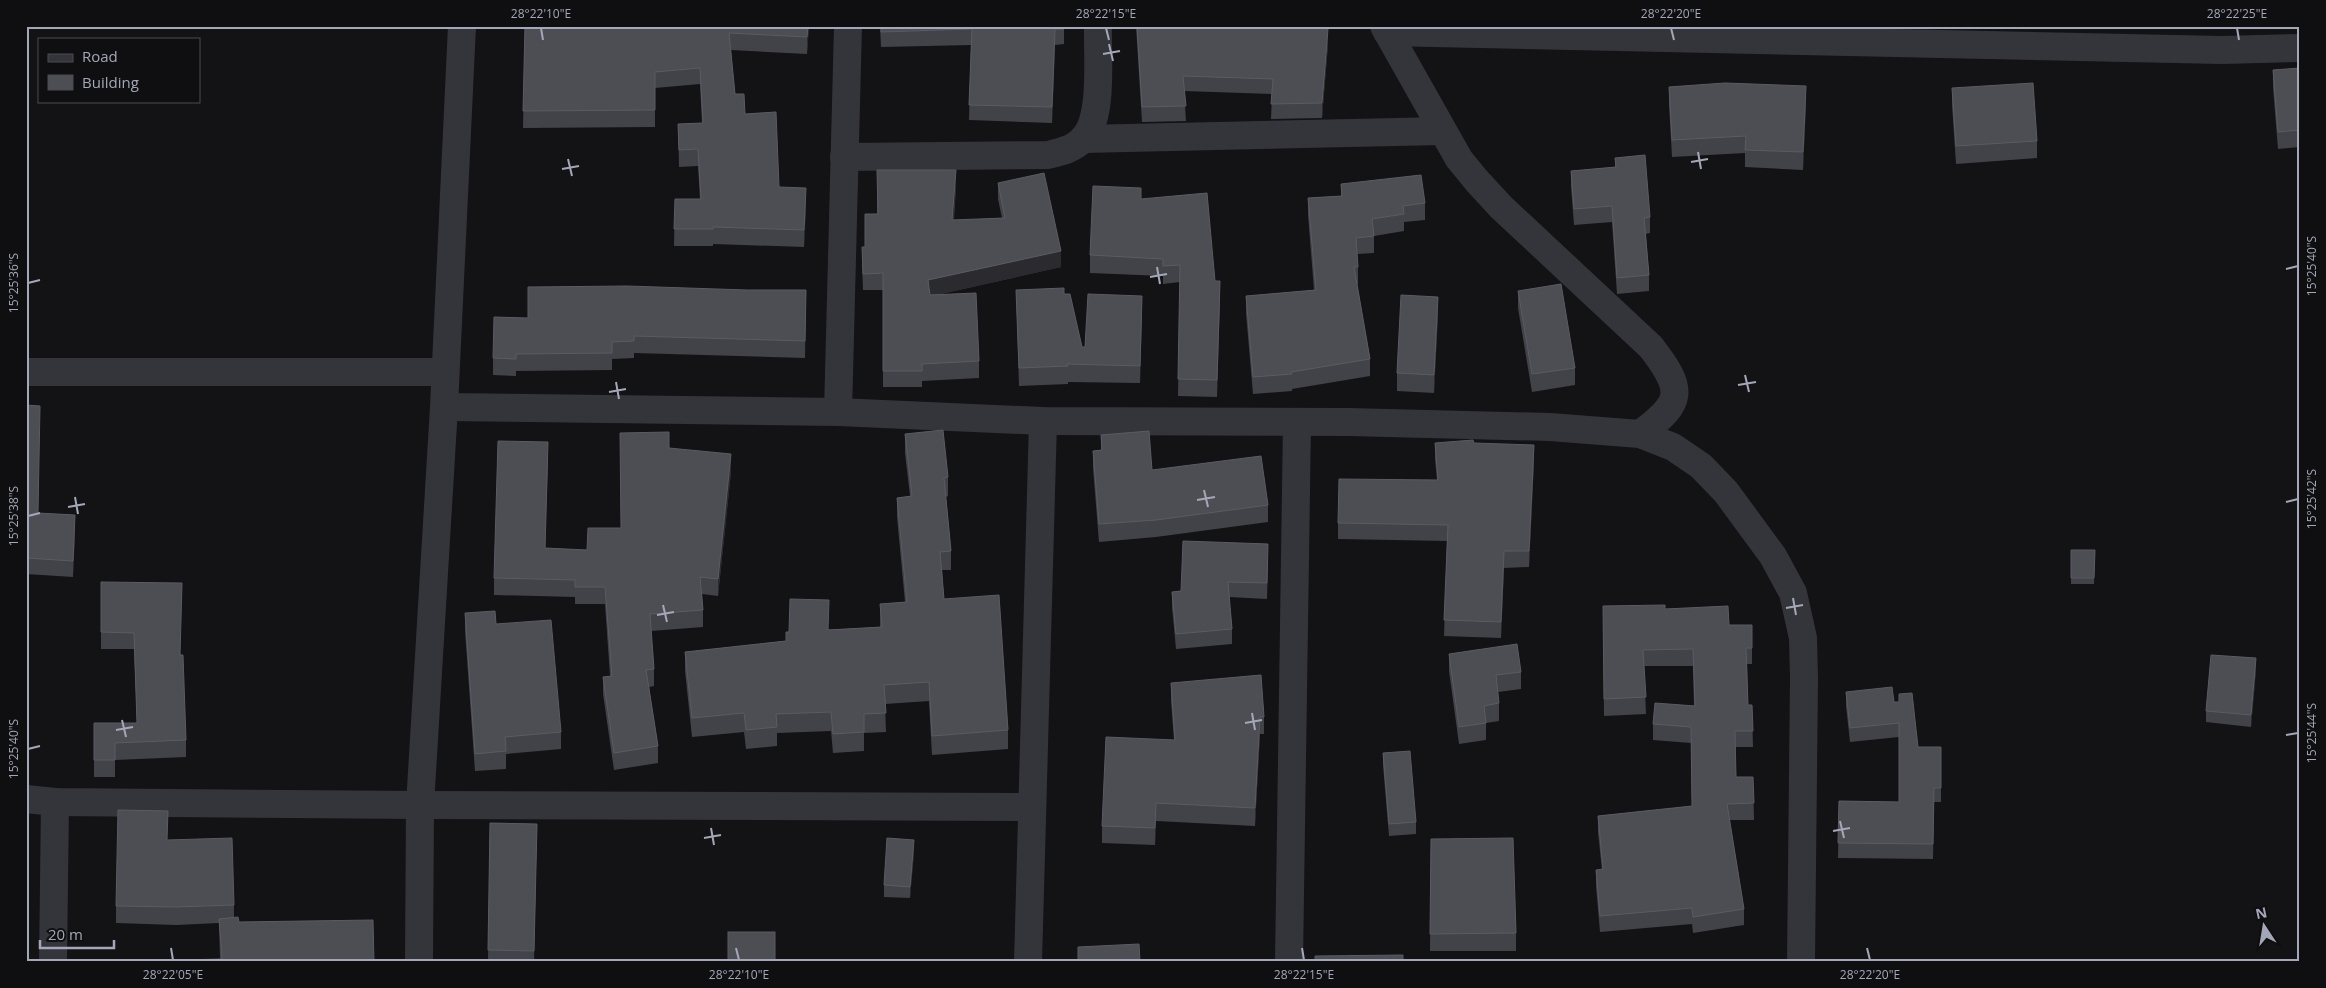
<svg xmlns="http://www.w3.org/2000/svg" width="2326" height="988" font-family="'Open Sans',sans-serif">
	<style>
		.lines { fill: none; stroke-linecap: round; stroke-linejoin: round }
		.minor { stroke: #34343b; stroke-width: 28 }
		.wall { fill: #424348 }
		.shaded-wall { fill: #2b2b2f }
		.building { fill: #4d4d54; stroke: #5a5b64 }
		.ticks { fill: none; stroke: #a3a7b7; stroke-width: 2 }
		.neatline { fill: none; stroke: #a3a7b7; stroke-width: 2 }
		.ticks-label { font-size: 12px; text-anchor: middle; fill: #a3a7b7 }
	</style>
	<rect width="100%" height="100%" fill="#131315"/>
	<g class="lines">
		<!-- minor -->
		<g class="minor">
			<path d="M1384,26L1459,159L1477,181L1501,207L1651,347C1684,390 1684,402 1640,434"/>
			<polyline points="1387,32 2222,50 2300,48"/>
			<polyline points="1083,139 1442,131"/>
			<path d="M844,157L1048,155C1060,152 1074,149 1083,139C1104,118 1097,55 1098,26"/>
			<polyline points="26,372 445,372"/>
			<polyline points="444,407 838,412 1043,421 1348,422 1550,427 1640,434 1673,447 1701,466 1726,492 1773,556 1793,593 1803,638 1804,678 1801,962"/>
			<polyline points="838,412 848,26"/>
			<polyline points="26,799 55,802 420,805 1032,807"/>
			<polyline points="53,962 55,802"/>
			<polyline points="419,962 420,805 444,407 462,26"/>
			<polyline points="1028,962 1043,421"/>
			<polyline points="1289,962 1297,422"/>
		</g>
	</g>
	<!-- wall -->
	<g class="wall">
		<polygon points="525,26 809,26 807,54 731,50 735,94 779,187 806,205 804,247 713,244 713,246 674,246 675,199 700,199 698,166 679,167 678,124 702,123 700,84 655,88 655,127 523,128"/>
		<polygon points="880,26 1064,26 1064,44 1055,45 1052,123 969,120 971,45 881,47"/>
		<polygon points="1136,26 1290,26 1328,45 1322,118 1271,119 1272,94 1184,91 1186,121 1142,122"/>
		<polygon points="2300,68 2300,147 2278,149 2273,87 2273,70"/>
		<polygon points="1669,87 1806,103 1803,170 1745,167 1745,153 1672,157 1669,104"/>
		<polygon points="1952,88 2037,141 2037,158 1956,164 1952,105"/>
		<polygon points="1615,158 1650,217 1650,233 1646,234 1649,275 1649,291 1617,294 1612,222 1574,225 1571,187 1571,171 1615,167"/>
		<polygon points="877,170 956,187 954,220 1002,218 998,199 998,183 1061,267 936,295 979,361 979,378 922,381 922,387 883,387 883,290 863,290 862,264 862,247 865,247 877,214"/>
		<polygon points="2300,177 2300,192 2298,190 2298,178"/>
		<polygon points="1341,184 1425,203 1425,220 1404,222 1404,231 1374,236 1374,253 1357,254 1358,267 1358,284 1357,284 1370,359 1370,376 1292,389 1292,391 1253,394 1246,313 1246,296 1314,290 1308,215 1308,198 1341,196"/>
		<polygon points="1141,199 1215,281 1220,299 1217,397 1178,396 1180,282 1163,284 1163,276 1090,273 1090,255"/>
		<polygon points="747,290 806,290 805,358 634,353 634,358 612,359 612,370 516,371 516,376 493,375 493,358 528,318"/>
		<polygon points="1016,290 1064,294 1082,347 1085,347 1142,313 1140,383 1068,382 1068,384 1019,386"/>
		<polygon points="1518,291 1575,368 1575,385 1532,392 1518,308"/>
		<polygon points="1438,314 1434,393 1397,391 1397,373"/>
		<polygon points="26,405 38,513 75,531 73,577 26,574"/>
		<polygon points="905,434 948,477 948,496 946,497 951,551 951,570 942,570 944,599 1008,730 1008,749 932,755 929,701 885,704 886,732 864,733 864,751 833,753 831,731 777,733 777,746 746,749 744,732 692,737 685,671 685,652 786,641 786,632 880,627 880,604 905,602 897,517 897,498 910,496 905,453"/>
		<polygon points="1101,435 1152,470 1268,505 1268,522 1156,537 1099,542 1093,468 1093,451 1101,450"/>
		<polygon points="1435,443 1474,443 1534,462 1529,567 1504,568 1501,638 1444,636 1447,541 1338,539 1338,523 1437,480 1435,459"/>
		<polygon points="669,448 731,472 718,596 702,594 703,610 703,627 651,631 654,669 654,686 649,687 658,746 658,763 614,770 603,694 603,677 610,676 605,604 575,604 575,597 494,595 494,578 548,459 545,548 587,550 621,528"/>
		<polygon points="2071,550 2095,550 2094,584 2071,584"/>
		<polygon points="1268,559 1267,599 1229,597 1232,629 1232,644 1176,649 1172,607 1172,592 1181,591"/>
		<polygon points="101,582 181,655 186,740 186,757 115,760 115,777 94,777 94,723 137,723 134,649 101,649"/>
		<polygon points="1603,606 1665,609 1729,625 1752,625 1752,664 1747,664 1748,705 1752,705 1753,747 1735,747 1736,777 1753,777 1754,820 1729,820 1744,909 1744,925 1693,933 1692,924 1600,932 1596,886 1596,870 1602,870 1598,832 1598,816 1692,806 1691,743 1653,740 1653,724 1694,706 1693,666 1644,666 1646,714 1604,716"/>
		<polygon points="465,613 496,624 561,732 561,749 506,754 506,769 475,771 465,631"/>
		<polygon points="1449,654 1521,672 1521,689 1498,692 1499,703 1499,721 1486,723 1486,740 1459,744 1449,671"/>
		<polygon points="2256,670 2251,727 2206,722 2206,711"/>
		<polygon points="1171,683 1264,717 1264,734 1260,734 1255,826 1156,821 1155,845 1102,843 1102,826 1174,740 1171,701"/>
		<polygon points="1846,692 1894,702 1918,747 1941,747 1941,802 1934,802 1933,859 1838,858 1839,801 1899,802 1899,737 1850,742 1846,706"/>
		<polygon points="1383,753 1416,822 1416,834 1389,836 1383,765"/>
		<polygon points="490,823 537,824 534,962 488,962"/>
		<polygon points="1431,839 1516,933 1516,951 1430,951"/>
		<polygon points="168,840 234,905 234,918 239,922 374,962 220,959 219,923 176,925 116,923 116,906"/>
		<polygon points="914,852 910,898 884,897 884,885"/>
	</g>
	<!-- shaded-wall -->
	<g class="shaded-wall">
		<polygon points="808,26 809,26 807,54 807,37"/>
		<polygon points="1055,29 1055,45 1052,123 1052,107"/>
		<polygon points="1328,29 1328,45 1322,118 1322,103"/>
		<polygon points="1806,86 1806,103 1803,170 1803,152"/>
		<polygon points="956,170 956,187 952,236 952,220"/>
		<polygon points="806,188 806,205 804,247 804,230"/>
		<polygon points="1061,251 1061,267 928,297 928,280"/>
		<polygon points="1220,281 1220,299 1217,397 1217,380"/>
		<polygon points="1142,296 1142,313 1140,383 1140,366"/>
		<polygon points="1438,297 1438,314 1434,393 1434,375"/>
		<polygon points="548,442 548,459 545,565 545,548"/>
		<polygon points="1534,445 1534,462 1529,567 1529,551"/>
		<polygon points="731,454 731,472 718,596 718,579"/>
		<polygon points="75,515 75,531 73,577 73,561"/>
		<polygon points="1268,544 1268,559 1267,599 1267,583"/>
		<polygon points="1504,551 1504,568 1501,638 1501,622"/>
		<polygon points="2256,658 2256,670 2251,727 2251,715"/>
		<polygon points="1260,717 1260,734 1255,826 1255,808"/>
		<polygon points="1156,803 1156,821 1155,845 1155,828"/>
		<polygon points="914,840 914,852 910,898 910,887"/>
	</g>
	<!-- building -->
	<g class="building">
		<polygon points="525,26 808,26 807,37 729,33 735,94 744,94 745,114 776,112 779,187 806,188 804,230 713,227 713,229 674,229 675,199 701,199 698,149 679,150 678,124 703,123 700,68 655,72 655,110 523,111"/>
		<polygon points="881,26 1064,26 1064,29 1055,29 1052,107 969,105 972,29 881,32"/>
		<polygon points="1137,26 1290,26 1328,29 1322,103 1271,104 1273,79 1183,76 1186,106 1142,107"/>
		<polygon points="2300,68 2300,130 2278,132 2273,70"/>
		<polygon points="1725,83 1806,86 1803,152 1745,150 1746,136 1672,140 1669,87"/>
		<polygon points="2033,83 2037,141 1956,146 1952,88"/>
		<polygon points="1645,155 1650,217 1644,218 1649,275 1617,278 1612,206 1574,209 1571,171 1616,167 1615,158"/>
		<polygon points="877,170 956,170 952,220 1005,218 998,183 1044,173 1061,251 928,280 930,295 976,293 979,361 922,364 922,371 883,371 883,273 863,274 862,247 865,247 865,214 878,214"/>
		<polygon points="1421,175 1425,203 1403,206 1404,214 1372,219 1374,236 1356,238 1358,267 1354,267 1370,359 1291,372 1292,374 1253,377 1246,296 1316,290 1308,198 1342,196 1341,184"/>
		<polygon points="1093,186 1141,188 1141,199 1207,193 1215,281 1220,281 1217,380 1178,379 1180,265 1163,266 1163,259 1090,255"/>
		<polygon points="1561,284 1575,368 1532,374 1518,291"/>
		<polygon points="627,286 747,290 806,290 805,341 634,336 634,341 612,342 612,353 516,354 516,359 493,358 494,317 528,318 528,287"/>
		<polygon points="1064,288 1064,294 1070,294 1082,347 1085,347 1088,294 1142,296 1140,366 1067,364 1068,366 1019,368 1016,290"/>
		<polygon points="1401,295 1438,297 1434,375 1397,373"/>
		<polygon points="26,405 40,406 38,513 75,515 73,561 26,558"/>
		<polygon points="943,430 948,477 944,478 951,551 940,552 944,599 999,595 1008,730 932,736 929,682 884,685 886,713 864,714 864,732 833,734 831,712 776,714 777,727 746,730 744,713 692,718 685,652 786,641 786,632 789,632 790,599 829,600 828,630 882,627 880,604 907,602 897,498 912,496 905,434"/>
		<polygon points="1149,431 1152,470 1261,456 1268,505 1156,520 1099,524 1093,451 1102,450 1101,435"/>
		<polygon points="669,432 669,448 731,454 718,579 700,577 703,610 650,614 654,669 646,670 658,746 614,753 603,677 612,676 605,587 575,587 575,580 494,578 498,441 548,442 545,548 587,550 588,528 621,528 620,433"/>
		<polygon points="1473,440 1474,443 1534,445 1529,551 1504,551 1501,622 1444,620 1448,525 1338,523 1339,479 1438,480 1435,443"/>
		<polygon points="1183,541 1268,544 1267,583 1228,582 1232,629 1176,634 1172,592 1181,591"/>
		<polygon points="2071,550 2095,550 2094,578 2071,578"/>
		<polygon points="101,582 182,583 180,655 183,655 186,740 115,743 115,760 94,760 94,723 137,723 134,633 101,632"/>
		<polygon points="1665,605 1665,609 1728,606 1729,625 1752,625 1752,648 1746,648 1748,705 1752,705 1753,731 1735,731 1736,777 1753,777 1754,803 1727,804 1744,909 1693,917 1692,908 1600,916 1596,870 1603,869 1598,816 1692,806 1691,727 1653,724 1655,703 1695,706 1693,649 1643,650 1646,697 1604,699 1603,606"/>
		<polygon points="495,611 496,624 551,620 561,732 505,737 506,751 475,754 465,613"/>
		<polygon points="1517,644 1521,672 1496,675 1499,703 1484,706 1486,723 1459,727 1449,654"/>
		<polygon points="2211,655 2256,658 2251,715 2206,711"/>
		<polygon points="1261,675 1264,717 1260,717 1255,808 1156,803 1155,828 1102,826 1106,737 1175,740 1171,683"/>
		<polygon points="1892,687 1894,702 1899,702 1899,694 1912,693 1918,747 1941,747 1941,788 1934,788 1933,844 1838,843 1839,801 1899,802 1899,723 1850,728 1846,692"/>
		<polygon points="1410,751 1416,822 1389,824 1383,753"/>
		<polygon points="118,810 168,811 167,840 232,838 234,905 176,907 116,906"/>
		<polygon points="490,823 537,824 534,951 488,950"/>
		<polygon points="887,838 914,840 910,887 884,885"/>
		<polygon points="1513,838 1516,933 1430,934 1431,839"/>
		<polygon points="238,917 239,922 373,920 374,962 97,962 222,959 219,919"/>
		<rect x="728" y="932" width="47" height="30"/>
		<polygon points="1139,944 1140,962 1078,962 1078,947"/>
		<polygon points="1403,955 1403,962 1315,962 1315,956"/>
		<polygon points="1250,960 1250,962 1204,962"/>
	</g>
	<!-- ticks -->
	<path class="ticks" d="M541,28L543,40M1106,28L1109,40M1671,28L1674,40M2237,28L2239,40M1109,44L1113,61M1103,54L1120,51M1698,152L1701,169M568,159L572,176M1691,162L1708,159M562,169L579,166M1157,267L1160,284M2286,269L2298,266M1150,277L1167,274M28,283L40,280M1745,375L1749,392M616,382L619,399M1738,385L1756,382M609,392L626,389M1204,490L1208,507M75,497L78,514M1197,500L1215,497M2286,502L2298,499M68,507L85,504M28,516L40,513M1793,598L1796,615M663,605L667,622M1786,608L1803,605M657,615L674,612M1252,713L1255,730M122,720L126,737M1245,723L1262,720M116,730L133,727M2286,735L2298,733M28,749L40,746M1840,821L1844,838M711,828L714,845M1833,831L1850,828M704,838L721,835M171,948L173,960M736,948L739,960M1302,948L1304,960M1867,948L1870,960"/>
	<!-- border -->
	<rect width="2326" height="988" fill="none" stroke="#0f0e10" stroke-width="55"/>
	<!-- legend -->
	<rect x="38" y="38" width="162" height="65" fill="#0f0e10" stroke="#4a4b53"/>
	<rect x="48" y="54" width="25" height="8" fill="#34343b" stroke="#4a4b53"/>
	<text x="82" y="62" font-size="15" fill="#a3a7b7">Road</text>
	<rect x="48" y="75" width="25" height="15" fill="#4d4d54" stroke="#4a4b53"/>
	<text x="82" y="88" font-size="15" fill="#a3a7b7">Building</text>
	<!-- north arrow -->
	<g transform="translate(2264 926) rotate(348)" stroke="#0f0e10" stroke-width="4" paint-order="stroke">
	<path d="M0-4L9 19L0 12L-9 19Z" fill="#a3a7b7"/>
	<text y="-8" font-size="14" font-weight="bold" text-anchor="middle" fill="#a3a7b7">N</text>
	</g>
	<!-- scale -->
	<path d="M40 940v8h74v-8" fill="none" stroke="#a3a7b7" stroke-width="2.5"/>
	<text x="48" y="940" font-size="15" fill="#a3a7b7" stroke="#0f0e10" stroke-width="4" paint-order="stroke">20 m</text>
	<rect x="28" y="28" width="2270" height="932" class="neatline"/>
	<g class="ticks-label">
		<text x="541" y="18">28°22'10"E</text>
		<text x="1106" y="18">28°22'15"E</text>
		<text x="1671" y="18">28°22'20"E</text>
		<text x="2237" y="18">28°22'25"E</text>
		<text transform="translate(2312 266) rotate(-90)" y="4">15°25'40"S</text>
		<text transform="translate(14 283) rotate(-90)" y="4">15°25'36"S</text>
		<text transform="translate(2312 499) rotate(-90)" y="4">15°25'42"S</text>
		<text transform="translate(14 516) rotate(-90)" y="4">15°25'38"S</text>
		<text transform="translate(2312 733) rotate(-90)" y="4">15°25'44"S</text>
		<text transform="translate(14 749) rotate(-90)" y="4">15°25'40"S</text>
		<text x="173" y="979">28°22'05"E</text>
		<text x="739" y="979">28°22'10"E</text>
		<text x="1304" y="979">28°22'15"E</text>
		<text x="1870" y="979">28°22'20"E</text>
	</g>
</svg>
